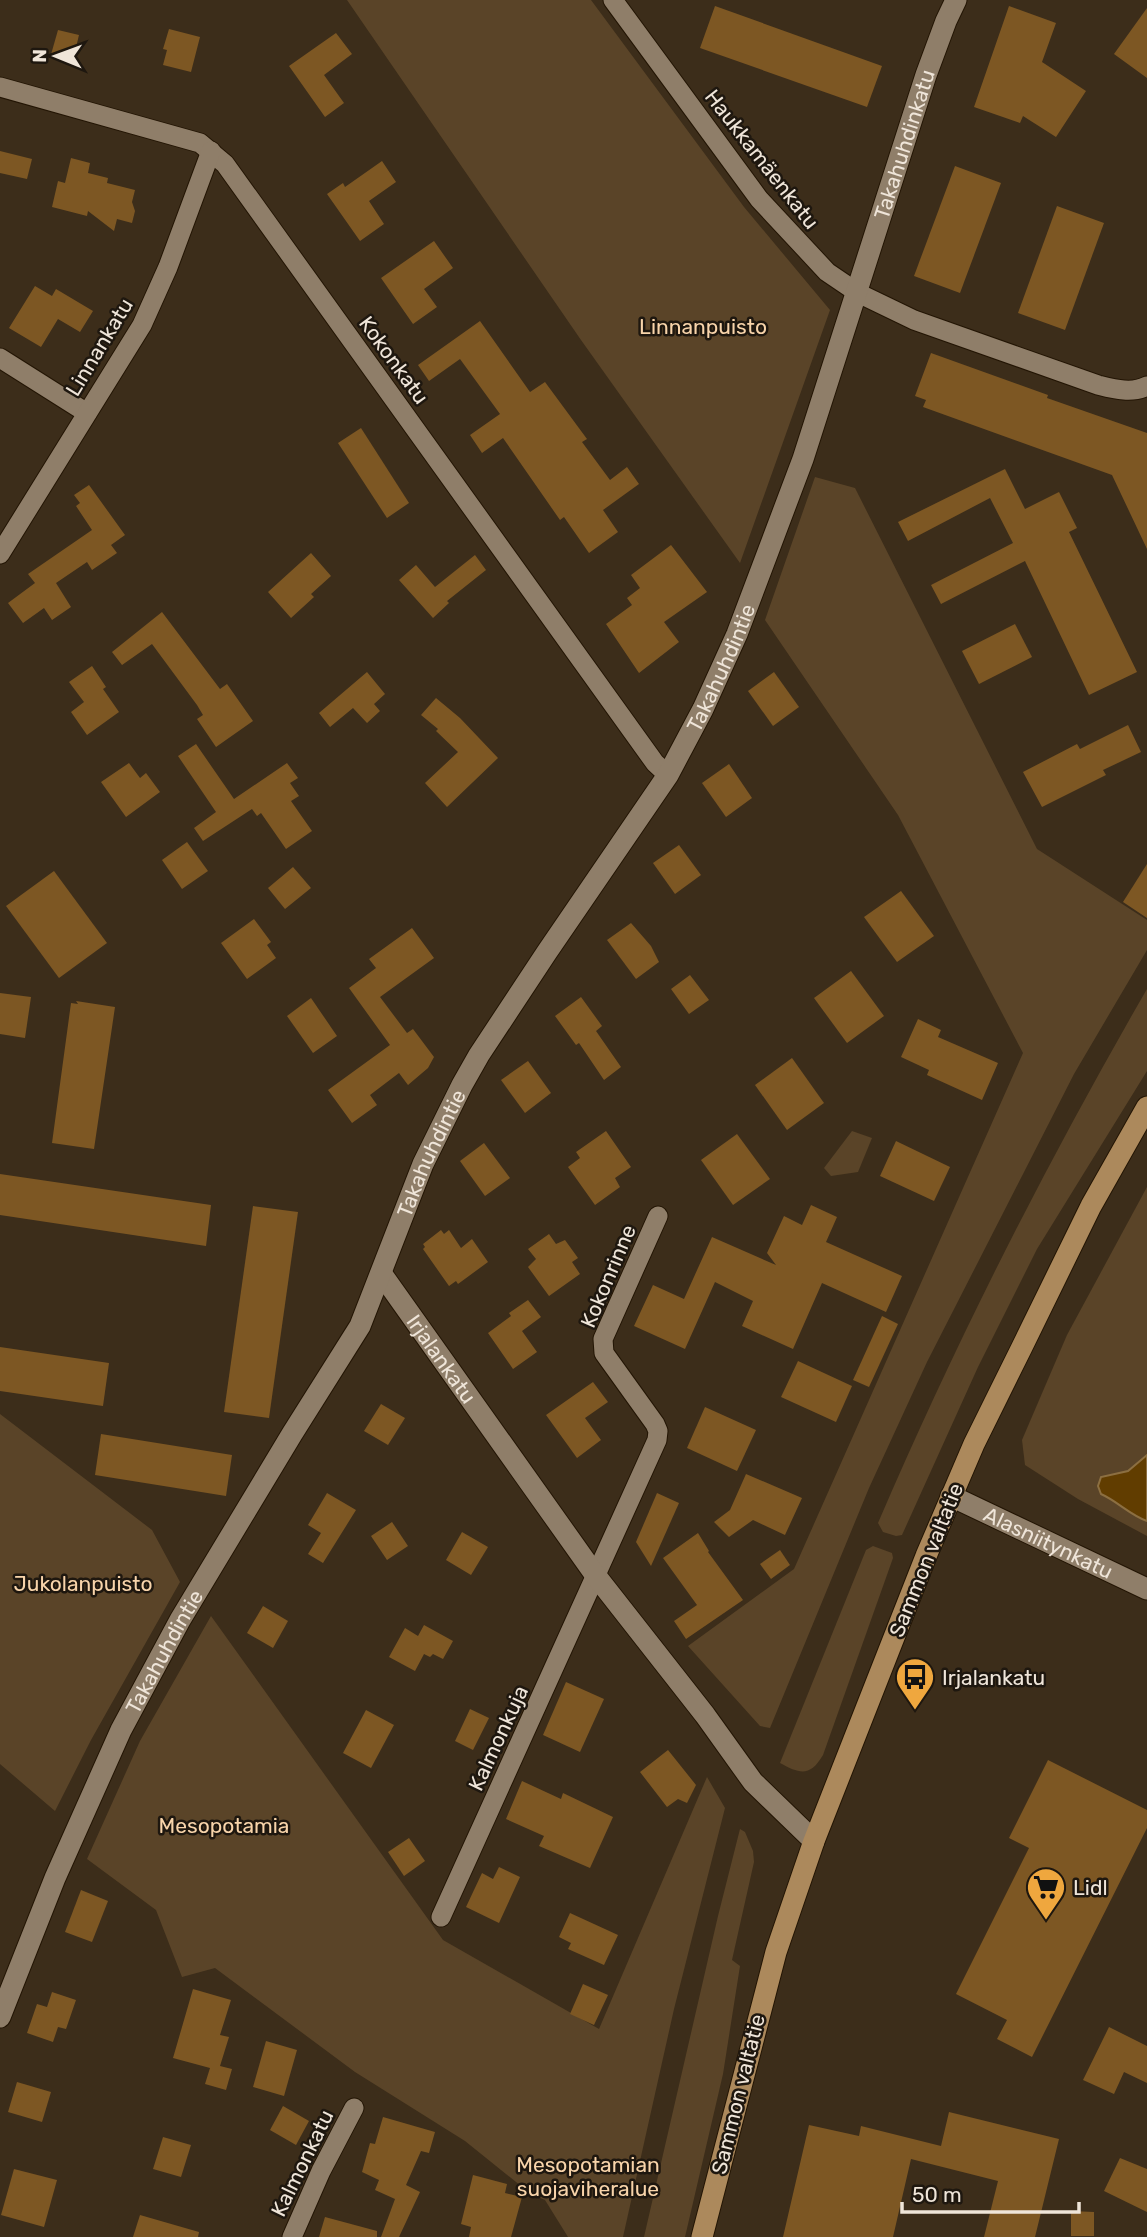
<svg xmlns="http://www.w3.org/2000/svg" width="1147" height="2237" font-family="Rubik,sans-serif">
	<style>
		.green { fill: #5a4428 }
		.water { fill: #613d00; stroke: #8c6f41; stroke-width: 2 }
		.building { fill: #7d5723 }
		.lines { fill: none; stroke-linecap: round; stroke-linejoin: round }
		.street-casing { stroke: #231504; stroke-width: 21 }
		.secondary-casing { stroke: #231504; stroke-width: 23 }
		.primary-casing { stroke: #231504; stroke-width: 23 }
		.street { stroke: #8f7e69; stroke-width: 19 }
		.secondary { stroke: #8f7e69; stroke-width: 21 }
		.primary { stroke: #ac895c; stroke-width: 21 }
		.labels { text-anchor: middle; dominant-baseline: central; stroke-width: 5; stroke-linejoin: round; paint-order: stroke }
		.street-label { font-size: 21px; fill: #efe5d9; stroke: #1e170f }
		.park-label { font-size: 21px; fill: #f8d4aa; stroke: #1e170f }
		.poi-label { font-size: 21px; fill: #efe5d9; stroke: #1e170f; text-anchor: start }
	</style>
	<rect width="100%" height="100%" fill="#3c2d1a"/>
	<!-- green -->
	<g class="green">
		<polygon points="347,0 591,0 744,207 830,310 740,563 581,340"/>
		<polygon points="815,477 855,488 1037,849 1147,920 1147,950 1074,1074 927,1362 869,1488 770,1728 760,1726 688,1646 794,1569 1023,1053 898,815 765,620"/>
		<path d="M1147,989V1071L1037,1249L978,1367L902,1535L896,1536L883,1532L878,1523C957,1339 1047,1162 1147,989Z"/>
		<polygon points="852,1131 872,1138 858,1172 831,1176 824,1168"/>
		<polygon points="1147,1187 1147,1536 1078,1499 1025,1465 1022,1440 1067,1335"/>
		<polygon points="0,1414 152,1530 180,1582 91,1740 55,1811 0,1764"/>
		<path d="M873,1546L892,1553L893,1558L823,1755C810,1777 800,1774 780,1763L866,1550Z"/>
		<polygon points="211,1616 443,1940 599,2029 707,1777 725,1808 674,2009 623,2237 568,2237 545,2200 531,2194 465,2141 355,2072 215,1968 182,1977 156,1910 87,1859 140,1741"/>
		<polygon points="740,1829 745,1832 753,1851 754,1862 732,1960 740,1966 723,2074 685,2237 644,2237 718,1916"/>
	</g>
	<!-- water -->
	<path class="water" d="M1147,1455V1521C1130,1515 1117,1501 1101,1494L1098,1486L1101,1477L1128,1471Z"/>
	<!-- building -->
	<g class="building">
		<polygon points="715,6 882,66 867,107 700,48"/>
		<polygon points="1009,6 1056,23 1042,62 1086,91 1056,137 1023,116 1020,123 974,107"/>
		<polygon points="1147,8 1147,78 1114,54"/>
		<polygon points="169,29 200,37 191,72 163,65 167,50 163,49"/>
		<polygon points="58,30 79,35 72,64 50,58"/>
		<polygon points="336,33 352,54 324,75 344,103 325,117 289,66"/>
		<polygon points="0,151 32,159 27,179 0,173"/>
		<polygon points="71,158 90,163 88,173 108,178 107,183 135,190 132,202 135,211 132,223 117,219 114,231 88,211 87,216 52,207 58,181 65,183"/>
		<polygon points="382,161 396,182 369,201 384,224 360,241 327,194 343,183 345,187"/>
		<polygon points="955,166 1001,183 960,293 914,276"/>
		<polygon points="1057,206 1104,223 1065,330 1018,313"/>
		<polygon points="434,241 453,268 424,289 437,307 413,324 381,278"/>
		<polygon points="35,286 52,296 56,289 93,311 80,332 58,319 41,347 9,328"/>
		<polygon points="480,321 530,392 545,382 587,439 582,442 610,480 627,467 639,484 603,510 618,532 589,553 564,517 560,520 503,438 482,453 470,435 500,414 460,359 429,381 418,365"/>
		<polygon points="931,353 1048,395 1047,398 1147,433 1147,549 1112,475 923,407 926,400 915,396"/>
		<polygon points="361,428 409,503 387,518 338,443"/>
		<polygon points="1005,469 1025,509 1059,492 1077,528 1069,532 1137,672 1089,695 1025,561 941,604 931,585 1013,543 990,498 908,541 898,522"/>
		<polygon points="89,485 125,535 111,545 117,553 92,570 87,562 56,583 71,607 52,620 44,608 23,623 8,603 35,583 28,574 92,530 76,506 80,503 74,495"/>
		<polygon points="671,545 707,592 664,622 679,642 639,673 606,624 632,605 627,598 640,588 631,575"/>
		<polygon points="311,553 331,576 311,594 314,597 291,618 268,592"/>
		<polygon points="475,555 486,570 447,601 449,603 433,618 399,580 416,565 435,587"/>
		<polygon points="162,612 220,689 227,684 253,721 216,747 197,719 203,715 197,705 152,644 122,665 112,652"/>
		<polygon points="1015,624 1032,657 979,684 962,651"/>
		<polygon points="92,666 106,687 103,689 119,712 87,735 71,712 84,702 69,682"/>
		<polygon points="367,672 385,694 374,704 380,711 367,723 353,708 330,727 319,713"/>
		<polygon points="774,672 799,707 773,726 748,691"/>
		<polygon points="436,698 460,718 498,758 447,807 425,783 458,752 436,731 438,729 421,715"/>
		<polygon points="1128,725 1141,752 1103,770 1106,775 1042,807 1023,772 1077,744 1080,749"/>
		<polygon points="196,744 234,799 287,763 298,778 290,783 299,796 291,801 312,831 286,849 261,813 257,816 252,809 203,841 194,828 216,812 178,756"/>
		<polygon points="129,763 140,778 146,773 160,792 126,817 101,782"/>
		<polygon points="729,764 752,798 726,817 702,783"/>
		<polygon points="187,842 208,871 182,889 162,860"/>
		<polygon points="679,845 701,875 675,894 653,863"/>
		<polygon points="1147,864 1147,918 1123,902"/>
		<polygon points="293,867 311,888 285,909 268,888"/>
		<polygon points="54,871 107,943 59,978 6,906"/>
		<polygon points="901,891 934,936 897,962 864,917"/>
		<polygon points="254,919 271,942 267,945 276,958 247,979 221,943"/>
		<polygon points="631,923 651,946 659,962 636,979 607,940"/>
		<polygon points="412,928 434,958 380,997 407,1033 413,1029 434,1057 428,1068 408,1085 399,1073 370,1095 377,1105 352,1123 328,1090 390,1045 349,988 376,968 369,959"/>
		<polygon points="851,971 884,1016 847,1043 814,998"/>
		<polygon points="690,975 709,1000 689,1014 671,989"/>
		<polygon points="0,993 31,997 25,1038 0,1034"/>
		<polygon points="581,997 602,1026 596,1031 621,1067 604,1080 579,1043 576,1045 555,1016"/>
		<polygon points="311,998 337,1036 313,1053 287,1016"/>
		<polygon points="76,1001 115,1007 94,1149 52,1143 71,1003 78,1004"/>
		<polygon points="918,1019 941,1030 938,1037 998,1063 982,1100 927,1075 929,1070 901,1057"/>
		<polygon points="792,1058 824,1103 787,1130 755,1085"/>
		<polygon points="528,1061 551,1093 525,1113 501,1080"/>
		<polygon points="606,1131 631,1167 615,1178 620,1187 595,1205 568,1167 580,1158 576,1152"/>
		<polygon points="737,1134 770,1179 733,1205 701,1160"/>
		<polygon points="896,1141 950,1167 934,1201 880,1176"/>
		<polygon points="484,1143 510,1178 485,1196 460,1161"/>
		<polygon points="0,1174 211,1205 206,1246 0,1215"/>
		<polygon points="811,1205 837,1217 826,1242 902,1276 886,1312 822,1283 793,1349 742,1326 753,1301 715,1282 685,1349 634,1326 653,1285 684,1299 712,1237 776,1265 767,1253 784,1216 802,1225"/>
		<polygon points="253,1206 298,1212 269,1418 224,1412"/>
		<polygon points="441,1230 444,1234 449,1230 461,1248 472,1239 488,1262 458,1284 456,1281 449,1286 423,1249 425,1247 423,1244"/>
		<polygon points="549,1234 556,1244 565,1240 578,1258 572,1262 580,1274 549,1296 528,1267 536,1259 528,1249"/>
		<polygon points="528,1300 541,1317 522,1331 537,1352 513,1369 488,1333 511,1316 509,1313"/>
		<polygon points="882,1316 898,1324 869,1387 853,1380"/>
		<polygon points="0,1347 109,1363 103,1406 0,1391"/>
		<polygon points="798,1361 852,1386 836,1422 781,1397"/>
		<polygon points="593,1382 608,1402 585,1418 601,1440 577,1458 546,1415"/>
		<polygon points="381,1404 405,1418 388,1445 364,1431"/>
		<polygon points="705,1407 756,1430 737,1471 687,1448"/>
		<polygon points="101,1434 232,1455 226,1496 95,1475"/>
		<polygon points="746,1474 802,1498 785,1535 753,1520 729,1537 714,1522 730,1510"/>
		<polygon points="327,1493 356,1510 323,1563 308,1554 321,1533 308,1525"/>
		<polygon points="657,1493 679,1503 651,1566 636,1542"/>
		<polygon points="392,1522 408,1546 387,1560 371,1536"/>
		<polygon points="462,1532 488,1547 471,1575 446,1560"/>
		<polygon points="698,1533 709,1551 708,1552 743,1600 686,1639 674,1621 697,1605 663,1558"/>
		<polygon points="780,1550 790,1565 771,1579 760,1564"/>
		<polygon points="263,1606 288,1621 273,1648 247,1633"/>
		<polygon points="424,1625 453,1641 443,1659 433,1654 430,1657 424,1654 415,1671 389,1657 405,1628 418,1636"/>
		<polygon points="566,1682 604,1699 580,1752 543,1735"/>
		<polygon points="470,1709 489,1718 473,1750 455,1741"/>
		<polygon points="366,1710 394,1725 371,1768 343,1753"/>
		<polygon points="668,1750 696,1785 687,1803 678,1799 667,1807 640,1772"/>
		<polygon points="1048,1760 1147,1810 1147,1828 1032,2057 997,2039 1007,2020 956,1994 1029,1848 1009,1838"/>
		<polygon points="522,1781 561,1799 563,1793 613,1817 590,1868 539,1846 544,1836 506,1819"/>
		<polygon points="409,1838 425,1861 404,1876 388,1852"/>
		<polygon points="499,1867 520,1877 499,1923 466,1907 482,1873 493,1879"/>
		<polygon points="81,1890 108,1901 92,1942 65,1932"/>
		<polygon points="570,1913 618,1935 604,1965 568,1949 571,1943 559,1937"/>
		<polygon points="583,1984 608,1995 594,2025 570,2014"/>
		<polygon points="193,1989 231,2000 220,2035 229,2037 220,2066 232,2069 226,2090 205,2084 210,2068 173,2058"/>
		<polygon points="52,1992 76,2000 66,2029 58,2027 53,2042 27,2033 37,2004 47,2007"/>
		<polygon points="1109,2027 1147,2046 1147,2083 1124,2072 1114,2094 1083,2080"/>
		<polygon points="266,2041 297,2050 284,2096 253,2087"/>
		<polygon points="17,2082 51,2092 42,2122 8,2112"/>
		<polygon points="283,2106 309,2121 296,2145 270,2130"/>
		<polygon points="949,2112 1059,2139 1035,2237 984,2237 998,2181 911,2159 893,2237 783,2237 809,2125 859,2136 861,2126 941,2146"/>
		<polygon points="383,2117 435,2132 429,2153 421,2151 406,2185 420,2192 399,2237 381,2237 395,2199 375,2190 379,2180 362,2172 370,2143 375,2144"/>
		<polygon points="163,2137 191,2145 181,2177 153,2169"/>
		<polygon points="1120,2158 1147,2169 1147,2212 1104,2191"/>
		<polygon points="14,2169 57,2180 44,2227 1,2215"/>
		<polygon points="473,2175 507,2184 505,2193 522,2197 511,2237 469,2237 471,2227 461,2224"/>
		<polygon points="1071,2211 1094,2212 1094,2236 1071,2236"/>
		<polygon points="140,2215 199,2232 198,2237 133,2237"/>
		<polygon points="325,2217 377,2231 377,2237 319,2237"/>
	</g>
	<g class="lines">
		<!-- street casing -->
		<g class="street-casing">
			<g id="street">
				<path d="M613,0L759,199L827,272L858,293L914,320L1098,385C1114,389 1132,394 1147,386"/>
				<polyline points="0,87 200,143 225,164 655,763 668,775"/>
				<polyline points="0,358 87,413"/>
				<polyline points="0,554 142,325 168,267 211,151"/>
				<polyline points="441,1917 657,1440 658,1431 655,1424 604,1353 603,1339 658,1216"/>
				<polyline points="292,2237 321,2171 354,2108"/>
			</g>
		</g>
		<!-- secondary casing -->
		<g class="secondary-casing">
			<g id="secondary">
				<path id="s1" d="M381,1273L596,1576L705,1715L753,1782L814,1841"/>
				<path id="s2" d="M951,1496L1147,1589"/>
				<path id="s3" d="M0,2017L55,1878L121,1730L180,1620L292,1434L360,1326L423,1164L462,1085L479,1055L547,952L668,775L703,709L737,634L803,459L926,75L946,21L956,0"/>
			</g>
		</g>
		<!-- primary casing -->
		<g class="primary-casing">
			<polyline id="primary" points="702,2237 776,1952 814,1841 926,1556 974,1444 1022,1347 1091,1206 1147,1107"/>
		</g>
		<!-- street -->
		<use href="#street" class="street"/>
		<!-- secondary -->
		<use href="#secondary" class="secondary"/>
		<!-- primary -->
		<use href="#primary" class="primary"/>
	</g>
	<!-- icons -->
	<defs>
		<g id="bus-pin" transform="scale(2.0125)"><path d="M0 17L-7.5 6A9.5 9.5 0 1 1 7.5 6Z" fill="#efa73e" stroke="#1e170f"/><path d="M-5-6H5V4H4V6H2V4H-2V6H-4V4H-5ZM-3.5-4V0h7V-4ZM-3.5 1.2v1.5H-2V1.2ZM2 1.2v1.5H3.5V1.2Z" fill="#111"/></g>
		<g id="supermarket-pin" transform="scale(2.0125)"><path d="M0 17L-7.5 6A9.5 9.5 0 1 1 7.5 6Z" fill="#efa73e" stroke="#1e170f"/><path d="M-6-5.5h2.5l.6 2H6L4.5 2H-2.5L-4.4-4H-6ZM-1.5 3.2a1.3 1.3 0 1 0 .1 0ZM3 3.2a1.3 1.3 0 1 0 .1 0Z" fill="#111"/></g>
	</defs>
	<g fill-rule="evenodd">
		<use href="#bus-pin" x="915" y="1677"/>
		<use href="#supermarket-pin" x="1046" y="1887"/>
	</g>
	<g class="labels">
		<!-- street labels -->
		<g class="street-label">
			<text stroke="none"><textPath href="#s3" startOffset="2090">Takahuhdinkatu</textPath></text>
			<text transform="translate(762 159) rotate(52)">Haukkamäenkatu</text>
			<text transform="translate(99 347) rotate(-59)">Linnankatu</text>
			<text transform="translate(394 360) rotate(54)">Kokonkatu</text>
			<text stroke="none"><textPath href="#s3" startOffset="1535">Takahuhdintie</textPath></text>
			<text stroke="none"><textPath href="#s3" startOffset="968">Takahuhdintie</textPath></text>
			<text transform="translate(608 1276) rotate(-67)">Kokonrinne</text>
			<text stroke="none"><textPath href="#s1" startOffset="105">Irjalankatu</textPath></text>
			<text stroke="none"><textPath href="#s2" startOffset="108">Alasniitynkatu</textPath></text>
			<text transform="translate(926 1560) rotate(-68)">Sammon valtatie</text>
			<text stroke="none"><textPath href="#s3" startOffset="401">Takahuhdintie</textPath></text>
			<text transform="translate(498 1738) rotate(-65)">Kalmonkuja</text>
			<text transform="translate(738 2094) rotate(-76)">Sammon valtatie</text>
			<text transform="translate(302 2163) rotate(-64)">Kalmonkatu</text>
		</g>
		<!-- park labels -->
		<g class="park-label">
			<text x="703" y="326">Linnanpuisto</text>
			<text x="83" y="1583">Jukolanpuisto</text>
			<text x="224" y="1825">Mesopotamia</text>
			<text x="588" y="2164">Mesopotamian<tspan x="588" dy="24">suojaviheralue</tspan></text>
		</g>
		<!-- poi labels -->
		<g class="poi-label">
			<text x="942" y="1677">Irjalankatu</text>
			<text x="1073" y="1887">Lidl</text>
		</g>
	</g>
	<!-- north arrow -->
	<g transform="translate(56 56) rotate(271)" stroke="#1e170f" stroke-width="5" paint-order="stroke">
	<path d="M0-5L12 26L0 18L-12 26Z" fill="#efe5d9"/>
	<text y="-10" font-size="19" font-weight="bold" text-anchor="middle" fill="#efe5d9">N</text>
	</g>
	<!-- scale -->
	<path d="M902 2202v10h177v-10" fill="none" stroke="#efe5d9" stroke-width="3.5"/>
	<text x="912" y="2202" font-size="21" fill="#efe5d9" stroke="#1e170f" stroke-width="5" paint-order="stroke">50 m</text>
</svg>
